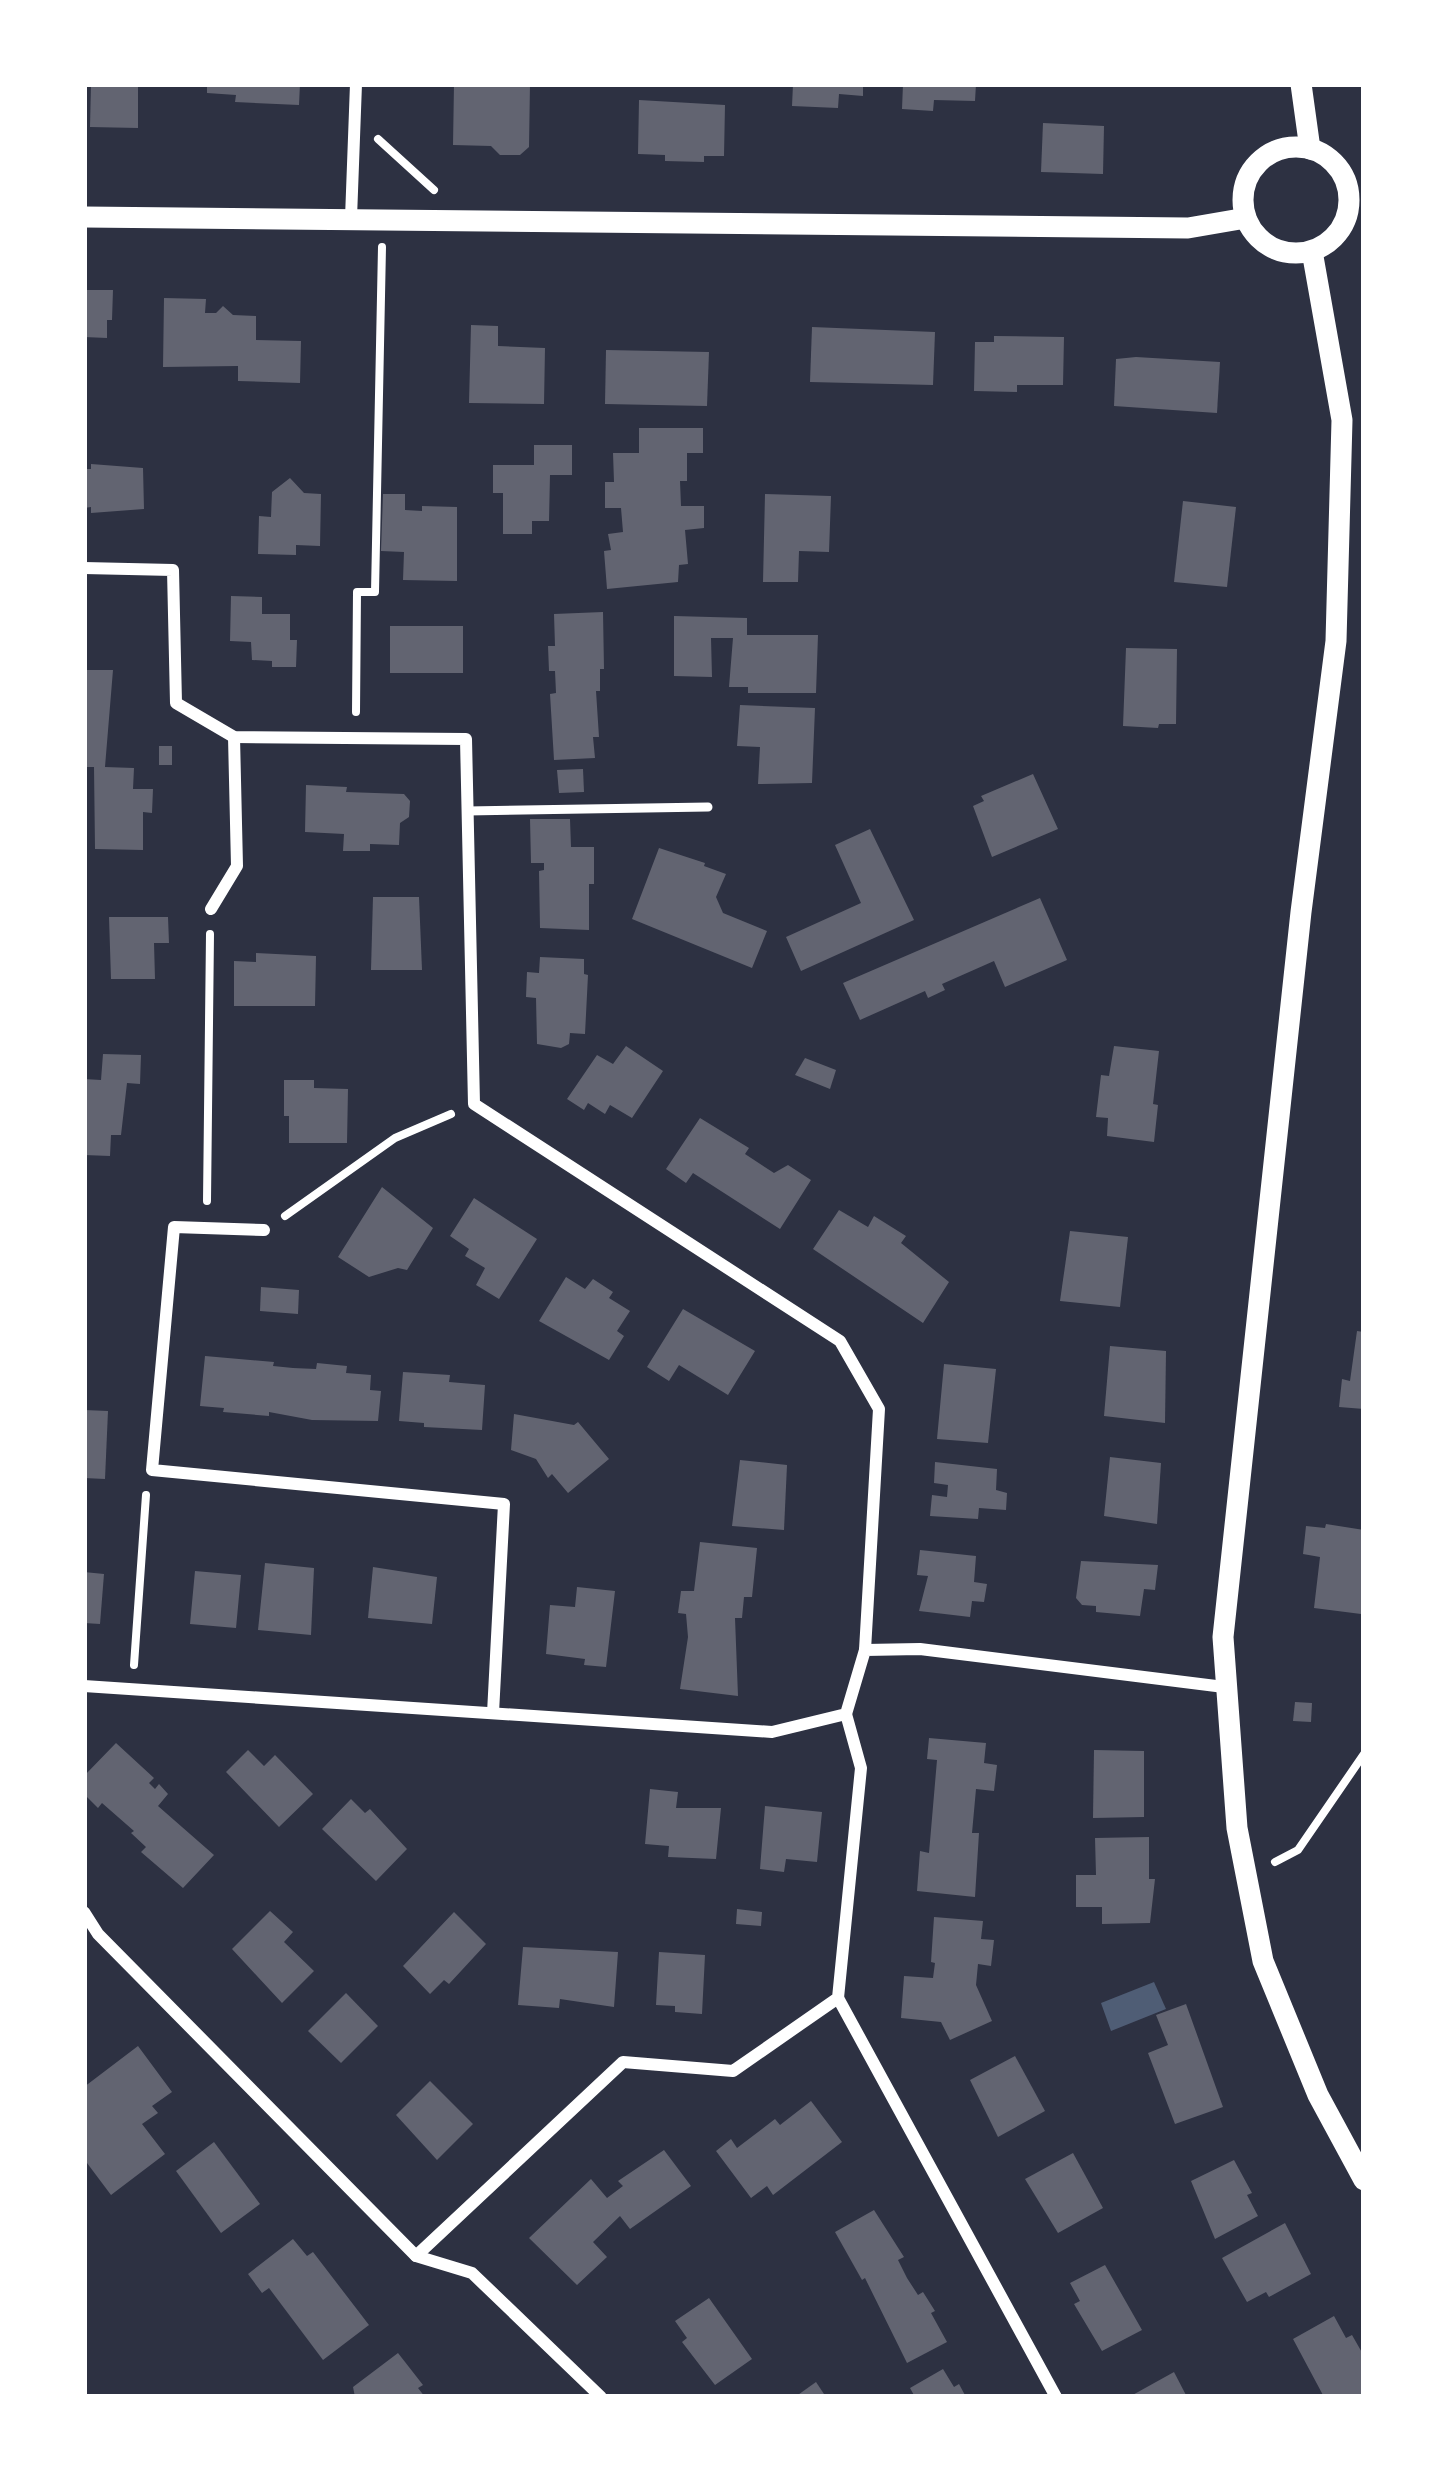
<svg xmlns="http://www.w3.org/2000/svg" width="1448" height="2481" font-family="Spectral,serif">
	<style>
		.water { fill: #4f5d75 }
		.building { fill: #626471 }
		.lines { fill: none; stroke-linecap: round; stroke-linejoin: round }
		.path { stroke: #fff; stroke-width: 8 }
		.service { stroke: #fff; stroke-width: 9 }
		.minor { stroke: #fff; stroke-width: 12 }
		.tertiary { stroke: #fff; stroke-width: 21 }
	</style>
	<rect width="100%" height="100%" fill="#2d3142"/>
	<!-- water -->
	<polygon class="water" points="1154,1982 1166,2009 1111,2031 1101,2003"/>
	<!-- building -->
	<g class="building">
		<polygon points="91,84 138,84 138,128 90,127"/>
		<polygon points="207,84 300,84 299,105 235,102 236,95 207,93"/>
		<polygon points="454,84 530,84 529,147 520,155 500,155 491,146 453,145"/>
		<polygon points="793,84 863,84 863,96 839,94 838,108 792,106"/>
		<polygon points="903,84 976,84 975,101 934,100 933,111 902,109"/>
		<polygon points="639,100 725,105 724,156 704,156 704,162 665,161 665,155 638,154"/>
		<polygon points="1043,123 1104,126 1103,174 1041,172"/>
		<polygon points="84,290 113,290 112,320 107,320 107,338 84,337"/>
		<polygon points="164,298 206,299 205,313 216,313 223,306 233,315 256,316 256,340 301,341 300,383 238,381 238,366 163,367"/>
		<polygon points="471,325 498,326 498,346 545,348 544,404 469,403"/>
		<polygon points="812,327 935,332 933,385 810,382"/>
		<polygon points="994,336 1064,337 1063,385 1017,385 1017,392 974,391 975,342 994,342"/>
		<polygon points="606,350 709,352 707,406 605,404"/>
		<polygon points="1136,357 1220,362 1217,413 1114,406 1116,359"/>
		<polygon points="639,428 703,428 703,453 687,453 687,481 680,481 681,506 704,506 704,528 685,530 688,564 679,565 678,582 607,589 604,551 611,550 608,534 623,532 621,508 605,508 605,482 614,482 613,453 639,453"/>
		<polygon points="534,445 572,445 572,475 550,475 549,521 532,521 532,534 503,534 503,493 493,493 493,465 534,465"/>
		<polygon points="91,464 143,468 144,509 91,513 91,507 84,508 84,469 91,469"/>
		<polygon points="290,478 304,493 321,494 320,546 296,545 296,555 258,554 259,516 271,517 272,492"/>
		<polygon points="383,494 405,494 405,510 422,511 422,506 457,507 457,581 403,580 404,552 381,551"/>
		<polygon points="765,494 831,496 829,552 799,551 798,582 763,582"/>
		<polygon points="1183,501 1236,507 1227,587 1174,582"/>
		<polygon points="231,596 262,597 262,614 290,614 290,640 297,640 296,667 272,667 272,661 252,660 251,642 230,641"/>
		<polygon points="603,612 604,669 600,669 600,691 596,691 599,737 593,737 595,758 554,760 550,694 556,693 555,671 549,671 548,646 555,646 554,614"/>
		<polygon points="674,616 747,618 747,635 818,635 816,693 748,693 748,687 729,687 733,638 711,638 712,677 674,676"/>
		<rect x="390" y="626" width="73" height="47"/>
		<polygon points="1126,648 1177,649 1176,724 1159,724 1158,728 1123,726"/>
		<polygon points="84,670 113,670 105,767 134,768 133,789 153,789 152,813 143,812 143,850 95,849 94,767 84,767"/>
		<polygon points="740,705 815,708 812,783 758,784 760,747 737,746"/>
		<rect x="159" y="746" width="13" height="19"/>
		<polygon points="583,769 584,792 559,793 557,770"/>
		<polygon points="1033,774 1058,829 992,857 973,806 984,801 981,796"/>
		<polygon points="306,785 347,787 346,792 404,794 410,801 409,817 400,823 399,845 370,844 370,851 343,851 344,834 305,832"/>
		<polygon points="530,819 570,819 571,847 594,847 594,884 589,884 589,930 540,928 539,871 544,870 544,863 531,863"/>
		<polygon points="870,829 914,920 801,971 786,937 861,903 835,845"/>
		<polygon points="659,848 705,863 704,866 726,874 716,897 723,913 767,931 752,968 632,919"/>
		<polygon points="373,897 419,897 422,970 371,970"/>
		<polygon points="1040,898 1067,960 1005,987 994,961 942,984 945,990 928,998 925,991 860,1020 843,983"/>
		<polygon points="109,917 168,917 169,943 154,943 155,979 111,979"/>
		<polygon points="256,953 316,956 315,1006 234,1006 234,961 256,962"/>
		<polygon points="540,957 584,959 584,974 588,975 585,1034 570,1033 569,1044 561,1048 537,1044 536,998 526,997 527,972 539,973"/>
		<polygon points="626,1046 663,1071 632,1118 610,1105 605,1114 588,1103 584,1110 567,1099 597,1055 613,1064"/>
		<polygon points="1114,1046 1159,1051 1153,1104 1158,1105 1154,1142 1107,1136 1108,1118 1096,1117 1101,1075 1109,1076"/>
		<polygon points="103,1054 141,1055 140,1084 127,1083 121,1135 111,1135 110,1156 84,1155 84,1079 101,1080"/>
		<polygon points="805,1058 836,1070 830,1089 795,1075"/>
		<polygon points="284,1080 314,1080 314,1088 348,1089 347,1143 289,1143 289,1116 284,1116"/>
		<polygon points="700,1118 749,1148 745,1154 774,1173 788,1165 811,1180 780,1229 693,1173 686,1183 666,1169"/>
		<polygon points="382,1187 433,1228 407,1270 398,1268 369,1277 338,1257"/>
		<polygon points="474,1198 537,1239 499,1299 476,1285 485,1268 465,1256 469,1249 450,1236"/>
		<polygon points="839,1210 868,1227 874,1216 906,1236 901,1243 949,1282 923,1323 813,1249"/>
		<polygon points="1070,1231 1128,1237 1120,1307 1060,1301"/>
		<polygon points="566,1277 585,1289 593,1279 613,1292 609,1298 630,1311 617,1331 624,1336 609,1360 539,1321"/>
		<polygon points="261,1287 299,1290 298,1314 260,1311"/>
		<polygon points="683,1309 755,1351 728,1395 679,1365 669,1381 647,1367"/>
		<polygon points="1357,1331 1364,1332 1364,1409 1339,1407 1342,1379 1350,1381"/>
		<polygon points="1110,1346 1166,1351 1165,1423 1104,1416"/>
		<polygon points="205,1356 274,1362 273,1366 293,1368 316,1369 317,1363 347,1366 346,1373 371,1375 370,1390 381,1391 378,1421 312,1420 269,1412 269,1416 223,1412 224,1408 200,1406"/>
		<polygon points="944,1364 996,1369 988,1443 937,1439"/>
		<polygon points="403,1372 450,1375 449,1382 485,1385 482,1430 424,1427 424,1423 399,1421"/>
		<polygon points="84,1410 108,1411 105,1479 84,1478"/>
		<polygon points="514,1414 574,1425 578,1422 609,1459 568,1493 552,1474 548,1478 536,1459 511,1450"/>
		<polygon points="1110,1457 1161,1463 1157,1524 1104,1516"/>
		<polygon points="740,1460 787,1465 784,1530 732,1526"/>
		<polygon points="935,1462 997,1469 996,1490 1007,1493 1006,1510 979,1508 978,1519 930,1516 932,1495 947,1497 948,1485 934,1483"/>
		<polygon points="1326,1524 1364,1530 1361,1614 1314,1608 1320,1557 1303,1554 1306,1526 1325,1528"/>
		<polygon points="700,1542 757,1548 752,1597 744,1597 742,1618 735,1618 738,1696 680,1689 688,1637 686,1614 678,1613 681,1591 694,1591"/>
		<polygon points="920,1550 976,1556 974,1582 987,1584 984,1602 972,1601 970,1617 919,1611 928,1576 917,1575"/>
		<polygon points="1081,1561 1158,1565 1155,1590 1144,1589 1140,1616 1096,1612 1096,1606 1082,1605 1076,1598"/>
		<polygon points="265,1563 314,1568 311,1635 258,1630"/>
		<polygon points="373,1567 437,1577 432,1624 368,1618"/>
		<polygon points="195,1571 241,1575 236,1628 190,1624"/>
		<polygon points="84,1572 104,1574 100,1624 84,1623"/>
		<polygon points="577,1587 615,1591 606,1667 584,1665 585,1659 546,1654 550,1605 575,1607"/>
		<polygon points="1295,1702 1312,1703 1311,1722 1293,1721"/>
		<polygon points="929,1738 986,1743 984,1763 997,1765 994,1791 976,1789 972,1833 979,1833 975,1897 917,1891 920,1851 929,1853 937,1760 927,1759"/>
		<polygon points="116,1743 154,1778 149,1783 155,1789 159,1784 168,1794 158,1806 214,1855 183,1888 141,1852 146,1847 131,1833 134,1831 102,1803 98,1808 84,1794 84,1776"/>
		<polygon points="248,1750 264,1766 275,1755 313,1794 279,1827 226,1772"/>
		<polygon points="1094,1750 1144,1751 1144,1817 1093,1818"/>
		<polygon points="650,1789 678,1792 676,1808 721,1808 716,1859 668,1857 669,1846 645,1844"/>
		<polygon points="351,1799 365,1813 370,1809 407,1849 376,1881 322,1829"/>
		<polygon points="765,1806 822,1812 817,1862 786,1859 784,1872 760,1869"/>
		<polygon points="1149,1837 1149,1879 1155,1879 1150,1923 1102,1924 1102,1907 1076,1907 1076,1875 1096,1875 1095,1838"/>
		<polygon points="737,1909 762,1912 761,1926 736,1924"/>
		<polygon points="270,1911 293,1932 284,1942 314,1971 282,2003 232,1949"/>
		<polygon points="454,1912 486,1944 449,1984 444,1980 430,1994 403,1966"/>
		<polygon points="934,1917 983,1921 981,1939 994,1940 991,1966 978,1964 976,1985 992,2021 950,2040 941,2022 901,2018 904,1976 933,1978 935,1963 931,1962"/>
		<polygon points="523,1947 618,1952 614,2007 560,1999 559,2008 518,2005"/>
		<polygon points="659,1952 705,1955 702,2014 675,2012 675,2006 656,2005"/>
		<polygon points="346,1993 378,2026 341,2063 308,2031"/>
		<polygon points="1186,2004 1223,2107 1175,2124 1148,2053 1168,2045 1156,2015"/>
		<polygon points="138,2046 172,2092 152,2106 158,2113 142,2124 165,2154 111,2195 84,2159 84,2087"/>
		<polygon points="1015,2056 1045,2111 998,2137 970,2080"/>
		<polygon points="430,2081 473,2124 437,2160 396,2115"/>
		<polygon points="811,2101 842,2142 773,2195 767,2186 751,2198 716,2151 731,2139 737,2148 775,2119 780,2125"/>
		<polygon points="214,2142 260,2204 221,2233 176,2171"/>
		<polygon points="664,2150 691,2186 630,2229 620,2216 593,2242 607,2257 577,2285 529,2238 591,2179 607,2198 623,2186 618,2181"/>
		<polygon points="1073,2153 1103,2208 1058,2233 1025,2179"/>
		<polygon points="1234,2160 1252,2193 1247,2195 1258,2216 1215,2239 1191,2181"/>
		<polygon points="874,2210 904,2257 898,2260 907,2278 918,2295 923,2292 935,2311 931,2313 947,2342 907,2363 865,2278 862,2280 835,2232"/>
		<polygon points="1285,2223 1311,2274 1269,2297 1266,2292 1247,2302 1222,2258"/>
		<polygon points="293,2239 307,2256 313,2252 369,2325 323,2360 269,2288 262,2293 248,2274"/>
		<polygon points="1105,2265 1142,2330 1102,2351 1074,2304 1080,2301 1070,2283"/>
		<polygon points="709,2298 752,2359 715,2385 682,2342 687,2338 675,2321"/>
		<polygon points="1334,2316 1346,2338 1352,2335 1364,2356 1364,2394 1358,2397 1324,2397 1293,2339"/>
		<polygon points="398,2353 423,2385 418,2388 425,2397 355,2397 353,2387"/>
		<polygon points="943,2369 954,2387 959,2384 966,2397 915,2397 910,2388"/>
		<polygon points="1174,2372 1187,2397 1129,2397"/>
		<polygon points="816,2382 826,2397 795,2397"/>
	</g>
	<g class="lines">
		<!-- path -->
		<g class="path">
			<polyline points="378,139 434,190"/>
			<polyline points="356,712 357,592 375,592 382,247"/>
			<polyline points="207,1201 210,934"/>
			<polyline points="285,1216 395,1138 451,1114"/>
			<polyline points="134,1665 146,1495"/>
			<polyline points="1275,1862 1298,1850 1364,1754"/>
		</g>
		<!-- service -->
		<polyline class="service" points="467,811 708,807"/>
		<!-- minor -->
		<g class="minor">
			<polyline points="351,218 356,84"/>
			<polyline points="84,568 173,570 176,703 234,737 466,739 474,1104 840,1341 879,1409 865,1650"/>
			<polyline points="211,909 237,866 234,737"/>
			<polyline points="264,1230 174,1227 152,1470 504,1504 493,1713"/>
			<polyline points="84,1686 772,1732 846,1714 865,1650 920,1649 1224,1687"/>
			<polyline points="84,1912 98,1934 416,2256 472,2273 601,2397"/>
			<polyline points="838,1998 1056,2397"/>
			<polyline points="416,2256 623,2062 733,2071 838,1998 861,1768 846,1714"/>
		</g>
		<!-- tertiary -->
		<g class="tertiary">
			<polyline points="1301,84 1310,149"/>
			<circle cx="1296" cy="200" r="53"/>
			<polyline points="84,217 1188,228 1246,218"/>
			<polyline points="1312,251 1342,420 1336,641 1301,912 1223,1637 1237,1828 1263,1961 1318,2095 1364,2180"/>
		</g>
	</g>
	<!-- border -->
	<rect width="1448" height="2481" fill="none" stroke="#ffffff" stroke-width="174"/>
</svg>
